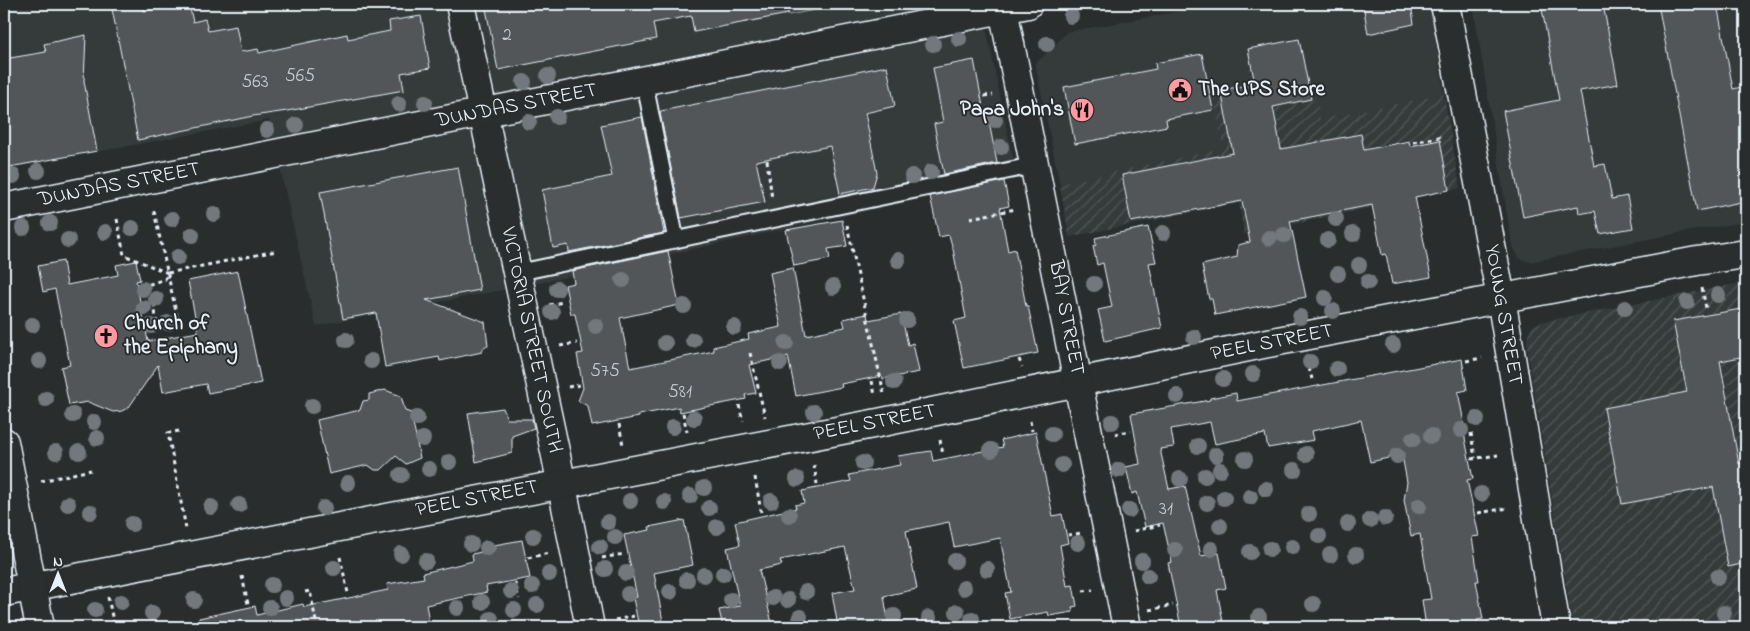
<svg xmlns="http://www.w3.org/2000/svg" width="1750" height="631" font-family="'Indie Flower',sans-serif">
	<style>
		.built { fill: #363a3b }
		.industrial { fill: url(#industrial-furrows) }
		.green { fill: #424648; stroke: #959ca0 }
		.building { fill: #535759; stroke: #e8f1f8 }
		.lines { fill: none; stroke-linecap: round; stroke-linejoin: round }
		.lane-casing { stroke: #e8f1f8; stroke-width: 19 }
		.street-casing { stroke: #e8f1f8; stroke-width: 31 }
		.secondary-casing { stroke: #e8f1f8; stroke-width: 31 }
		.primary-casing { stroke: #e8f1f8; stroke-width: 31 }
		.path { stroke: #e8f1f8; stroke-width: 3; stroke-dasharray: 4 4; stroke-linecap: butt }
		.lane { stroke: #2a2d2e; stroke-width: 15 }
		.street { stroke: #2a2d2e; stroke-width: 28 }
		.secondary { stroke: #2a2d2e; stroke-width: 28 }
		.primary { stroke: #2a2d2e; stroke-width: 28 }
		.tree { fill: #73787b }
		.labels { text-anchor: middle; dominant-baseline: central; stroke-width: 4; stroke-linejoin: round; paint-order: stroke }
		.number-label { font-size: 19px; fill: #c3cad0 }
		.poi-label { font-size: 21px; font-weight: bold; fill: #e8f1f8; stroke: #2a2d2e; text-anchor: start }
		.street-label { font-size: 21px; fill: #e8f1f8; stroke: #2a2d2e }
	</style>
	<defs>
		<pattern id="industrial-furrows" width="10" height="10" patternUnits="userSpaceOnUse" patternTransform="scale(1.25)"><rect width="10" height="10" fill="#363a3b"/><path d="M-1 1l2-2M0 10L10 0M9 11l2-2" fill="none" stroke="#535758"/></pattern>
	</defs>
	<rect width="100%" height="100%" fill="#2a2d2e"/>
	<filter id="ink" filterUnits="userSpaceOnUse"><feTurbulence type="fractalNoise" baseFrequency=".02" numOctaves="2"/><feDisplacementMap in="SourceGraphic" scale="10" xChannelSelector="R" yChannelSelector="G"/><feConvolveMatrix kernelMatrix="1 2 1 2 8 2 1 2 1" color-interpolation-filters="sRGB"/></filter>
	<g filter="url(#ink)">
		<!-- built -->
		<g class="built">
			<polygon points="4,4 981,4 1017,178 548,281 316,326 269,120 4,169"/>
			<polygon points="1220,4 1430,4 1444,94 1320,119 1259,112 1213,90 1224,148 1060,184 1035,63 1045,55 1067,32"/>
			<polygon points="1473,4 1746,4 1746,222 1700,229 1529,262 1519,258 1512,245"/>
		</g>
		<!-- industrial -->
		<g class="industrial">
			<polygon points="1253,82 1259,112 1317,99 1320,119 1444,94 1460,188 1244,235 1239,203 1069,237 1060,184 1223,148 1212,90"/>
			<polygon points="1746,282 1746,627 1573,627 1527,349 1527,338 1530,329 1534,325 1541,322"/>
		</g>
		<!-- green -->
		<polygon class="green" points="786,4 846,4 789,15"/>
		<!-- building -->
		<g class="building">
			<polygon points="111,4 142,4 144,11 189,4 193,22 205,19 208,31 236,26 241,52 258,49 259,53 347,34 348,39 390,31 389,21 421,16 430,68 401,73 404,90 287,111 253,116 138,140"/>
			<polygon points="485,4 787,4 788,14 694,32 691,16 653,23 656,39 498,70"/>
			<polygon points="1363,4 1411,4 1414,24 1368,34"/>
			<polygon points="1541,4 1603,4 1618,84 1580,91 1594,166 1605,164 1612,199 1627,196 1633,228 1600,234 1595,211 1579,214 1578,206 1523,217 1503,111 1559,100"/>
			<polygon points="1658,4 1717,4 1733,89 1746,86 1746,201 1697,211"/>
			<polygon points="86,35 84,81 97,151 4,168 4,59 46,52 44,44"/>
			<polygon points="1299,39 1311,99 1273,107 1281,149 1361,134 1364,150 1409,141 1410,146 1440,140 1449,190 1415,197 1431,277 1392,284 1386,254 1382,255 1372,205 1290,221 1306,297 1215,315 1212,299 1209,299 1202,265 1237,257 1238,245 1250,242 1242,201 1131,222 1122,175 1233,153 1221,90 1255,84 1248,49"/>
			<polygon points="1202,54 1213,110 1166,119 1167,126 1075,144 1064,87 1156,69 1155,63"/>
			<polygon points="974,60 985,117 988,117 997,163 944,174 934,124 943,122 933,68"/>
			<polygon points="887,66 895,106 865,113 877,173 873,187 840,194 830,146 756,161 765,202 681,218 660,113 661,111"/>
			<polygon points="642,117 664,233 569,252 568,245 553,248 542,190 612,176 601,125"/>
			<polygon points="458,167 480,290 426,300 485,322 488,346 484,347 482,352 440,361 439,357 385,367 376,313 343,319 320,192"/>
			<polygon points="1004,181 1009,206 1000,208 1008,251 1015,249 1026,306 1028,306 1038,353 964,368 954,321 966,318 953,249 949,235 939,237 930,196"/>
			<polygon points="842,220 847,246 828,249 830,259 794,266 786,230"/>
			<polygon points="1148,227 1156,262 1149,263 1162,328 1105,341 1098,310 1112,307 1103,263 1097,265 1093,246 1096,245 1095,238"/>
			<polygon points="668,251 679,305 620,318 630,368 714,351 713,347 749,339 748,334 781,327 770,273 793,268 806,335 845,327 843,319 867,314 868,320 901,314 908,345 913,343 919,372 883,379 882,376 841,384 842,387 796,396 788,356 749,365 756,393 745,395 746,399 680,412 679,407 639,415 639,417 592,426 588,406 578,401 583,388 577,354 583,353 575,314 571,314 565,285 574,283 572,271"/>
			<polygon points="63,261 67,285 118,275 116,265 136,261 140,280 136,281 148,341 198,332 188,281 238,271 261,383 208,393 206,384 163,392 158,365 129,407 122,411 113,412 88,402 69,405 61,367 70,365 55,289 43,292 38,266"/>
			<polygon points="1741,309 1746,338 1746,356 1720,361 1739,464 1744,463 1746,475 1746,563 1728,567 1713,487 1622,504 1604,408 1687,392 1673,321"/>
			<polygon points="1462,359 1467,390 1458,392 1464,423 1462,423 1473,479 1467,480 1479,536 1472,537 1479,581 1476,581 1483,619 1477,620 1478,627 1426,627 1422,600 1431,599 1420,534 1411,536 1404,500 1407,482 1402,455 1370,462 1361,420 1312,431 1314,440 1268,448 1265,434 1215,444 1210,422 1171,429 1174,447 1160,449 1169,489 1185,486 1201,556 1219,553 1226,588 1217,590 1224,627 1181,627 1168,563 1172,562 1163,523 1145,527 1137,492 1132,494 1126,467 1140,464 1131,414 1210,400 1210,398 1236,393 1237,401"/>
			<polygon points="385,390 401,396 405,411 411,413 420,458 406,464 396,456 381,470 375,470 368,465 329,474 317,420 360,410 363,401 369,400 369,394"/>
			<polygon points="503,408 507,419 532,419 534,428 512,436 512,453 476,462 468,413"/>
			<polygon points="1036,432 1053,516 1062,514 1068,543 1060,545 1067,586 1073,585 1077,606 1072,607 1073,612 1049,616 1048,612 1010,619 1005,593 1011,592 1000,538 954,547 949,522 906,531 917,589 884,596 889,627 838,627 832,593 855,589 845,547 780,560 782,565 759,570 773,627 723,627 719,610 740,606 727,548 740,545 735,522 796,508 795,505 804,503 802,491 851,481 849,475 900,465 898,456 931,451 933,461 1003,447 1001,440"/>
			<polygon points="684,520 693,565 654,573 664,627 639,627 633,598 637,597 624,535 650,530 649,527"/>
			<polygon points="522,540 530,578 486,586 487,592 426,605 430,627 200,627 199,618 255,606 257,615 303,604 304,607 388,590 387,584 424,578 423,573 473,561 472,554 495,549 494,545"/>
		</g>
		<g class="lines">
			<!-- lane casing -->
			<g class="lane-casing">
				<g id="lane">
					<polyline points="644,80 676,240"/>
					<polyline points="516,273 1035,165"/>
				</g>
			</g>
			<!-- street casing -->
			<g class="street-casing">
				<g id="street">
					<polyline points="460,4 556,456 590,627"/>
					<polyline points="1445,4 1501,298 1556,627"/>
					<polyline points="4,592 878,423 1278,341 1697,261 1746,254"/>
				</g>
			</g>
			<!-- secondary casing -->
			<g class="secondary-casing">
				<g id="secondary">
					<polyline points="1003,9 1127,627"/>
					<polyline points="4,442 40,627"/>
				</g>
			</g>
			<!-- primary casing -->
			<g class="primary-casing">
				<polyline id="primary" points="4,208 1028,4"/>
			</g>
			<!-- path -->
			<g class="path">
				<polyline points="984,96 993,95"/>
				<polyline points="1413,142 1444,136"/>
				<polyline points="767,160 772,199"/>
				<polyline points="154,211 178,321"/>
				<polyline points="970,218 1016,209"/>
				<path d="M117,219L124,255L168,273L165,279L150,284C144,297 154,298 155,308C156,319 155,320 161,331"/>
				<polyline points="847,225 884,394"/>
				<polyline points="168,273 276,251"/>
				<polyline points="1702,288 1706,308"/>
				<polyline points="549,305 563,302"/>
				<polyline points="560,346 577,343"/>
				<polyline points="750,353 765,417"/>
				<polyline points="1019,359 1022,367"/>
				<polyline points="1466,361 1482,358"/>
				<polyline points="1338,363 1340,375"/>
				<polyline points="1309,368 1312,379"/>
				<polyline points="872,381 875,395"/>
				<polyline points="568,387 580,385"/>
				<polyline points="739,405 743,421"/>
				<polyline points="683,413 687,432"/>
				<polyline points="1030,421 1032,431"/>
				<polyline points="619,424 623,445"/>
				<polyline points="179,431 168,433 186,529"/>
				<polyline points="1471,433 1475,458"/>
				<polyline points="1115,434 1131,431"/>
				<polyline points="940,440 943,454"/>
				<polyline points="1471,459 1498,455"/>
				<polyline points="814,465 817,484"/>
				<polyline points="755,477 761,512"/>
				<polyline points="41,481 91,470"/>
				<polyline points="1478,513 1508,508"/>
				<polyline points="1134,531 1160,525"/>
				<polyline points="1068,535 1082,533"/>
				<polyline points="340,557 348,593"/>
				<polyline points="528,558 549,553"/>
				<polyline points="602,558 624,554"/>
				<polyline points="242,576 248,604"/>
				<polyline points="515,583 519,599"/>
				<polyline points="1083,591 1093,590"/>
				<polyline points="305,592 310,591 317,627"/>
				<polyline points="108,597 114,626"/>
				<polyline points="1149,610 1173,605"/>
				<polyline points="615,620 634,616"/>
			</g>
			<!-- lane -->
			<use href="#lane" class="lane"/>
			<!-- street -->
			<use href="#street" class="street"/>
			<!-- secondary -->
			<use href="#secondary" class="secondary"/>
			<!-- primary -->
			<use href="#primary" class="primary"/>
		</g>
		<!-- trees -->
		<g class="tree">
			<circle cx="1071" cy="16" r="8"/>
			<circle cx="959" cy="39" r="8"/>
			<circle cx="933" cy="44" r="8"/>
			<circle cx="1047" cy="44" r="8"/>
			<circle cx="548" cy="76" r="8"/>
			<circle cx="524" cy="82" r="8"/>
			<circle cx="425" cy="103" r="8"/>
			<circle cx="399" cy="104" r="8"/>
			<circle cx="557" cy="117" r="8"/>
			<circle cx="995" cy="120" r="8"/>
			<circle cx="529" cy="122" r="8"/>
			<circle cx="296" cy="125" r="8"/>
			<circle cx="267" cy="130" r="8"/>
			<circle cx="1001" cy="147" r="8"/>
			<circle cx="38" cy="171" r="8"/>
			<circle cx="931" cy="172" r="8"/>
			<circle cx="13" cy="176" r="8"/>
			<circle cx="912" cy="176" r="8"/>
			<circle cx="214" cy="214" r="8"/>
			<circle cx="172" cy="219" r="8"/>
			<circle cx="1336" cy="219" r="8"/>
			<circle cx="50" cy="223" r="8"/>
			<circle cx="23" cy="228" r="8"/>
			<circle cx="132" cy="228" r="8"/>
			<circle cx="105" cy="232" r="8"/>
			<circle cx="1163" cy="233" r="8"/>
			<circle cx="1353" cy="234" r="8"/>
			<circle cx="192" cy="235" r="8"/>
			<circle cx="1284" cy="235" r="8"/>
			<circle cx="1269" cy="238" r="8"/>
			<circle cx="68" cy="240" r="8"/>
			<circle cx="1328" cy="240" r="8"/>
			<circle cx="178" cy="257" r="8"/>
			<circle cx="898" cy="260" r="8"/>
			<circle cx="1359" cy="265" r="8"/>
			<circle cx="1338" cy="274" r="8"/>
			<circle cx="623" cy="280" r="8"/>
			<circle cx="1368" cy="282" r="8"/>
			<circle cx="1094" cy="284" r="8"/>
			<circle cx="833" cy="287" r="8"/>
			<circle cx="143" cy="289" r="8"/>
			<circle cx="557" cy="289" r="8"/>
			<circle cx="1718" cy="295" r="8"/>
			<circle cx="1325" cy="298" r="8"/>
			<circle cx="156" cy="299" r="8"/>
			<circle cx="1687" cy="302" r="8"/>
			<circle cx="684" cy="306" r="8"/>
			<circle cx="144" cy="308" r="8"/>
			<circle cx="1625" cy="308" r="8"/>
			<circle cx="1333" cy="311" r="8"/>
			<circle cx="552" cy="312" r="8"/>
			<circle cx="1300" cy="317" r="8"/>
			<circle cx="907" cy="320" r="8"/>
			<circle cx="168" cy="323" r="8"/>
			<circle cx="32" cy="325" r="8"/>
			<circle cx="151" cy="326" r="8"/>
			<circle cx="596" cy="326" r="8"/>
			<circle cx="734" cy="327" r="8"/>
			<circle cx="1194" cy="337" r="8"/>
			<circle cx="346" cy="340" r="8"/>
			<circle cx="693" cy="340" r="8"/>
			<circle cx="665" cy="343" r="8"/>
			<circle cx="786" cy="343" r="8"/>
			<circle cx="1393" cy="345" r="8"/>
			<circle cx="39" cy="361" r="8"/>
			<circle cx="371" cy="361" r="8"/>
			<circle cx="1310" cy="362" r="8"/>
			<circle cx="780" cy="363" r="8"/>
			<circle cx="1337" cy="369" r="8"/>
			<circle cx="1253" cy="374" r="8"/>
			<circle cx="1223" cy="379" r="8"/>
			<circle cx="894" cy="382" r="8"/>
			<circle cx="1177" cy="396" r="8"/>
			<circle cx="46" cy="399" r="8"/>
			<circle cx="312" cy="406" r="8"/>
			<circle cx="814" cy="412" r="8"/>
			<circle cx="73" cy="415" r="8"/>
			<circle cx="417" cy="418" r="8"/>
			<circle cx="694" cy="418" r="8"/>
			<circle cx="1477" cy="419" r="8"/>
			<circle cx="94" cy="422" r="8"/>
			<circle cx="1112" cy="422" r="8"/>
			<circle cx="673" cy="427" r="8"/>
			<circle cx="1461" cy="430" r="8"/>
			<circle cx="1052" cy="434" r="8"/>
			<circle cx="1431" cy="436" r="8"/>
			<circle cx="97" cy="438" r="8"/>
			<circle cx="423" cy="439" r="8"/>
			<circle cx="1413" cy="439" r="8"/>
			<circle cx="1198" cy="446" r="8"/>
			<circle cx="991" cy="450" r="8"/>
			<circle cx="56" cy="452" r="8"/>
			<circle cx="79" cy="452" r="8"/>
			<circle cx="1306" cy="454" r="8"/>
			<circle cx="1216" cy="455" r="8"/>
			<circle cx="1397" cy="456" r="8"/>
			<circle cx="1245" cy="459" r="8"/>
			<circle cx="449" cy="462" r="8"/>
			<circle cx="863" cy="463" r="8"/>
			<circle cx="1062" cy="465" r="8"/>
			<circle cx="429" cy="469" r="8"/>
			<circle cx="1119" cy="470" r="8"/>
			<circle cx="1220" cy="470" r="8"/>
			<circle cx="1294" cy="470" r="8"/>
			<circle cx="401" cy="475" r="8"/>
			<circle cx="1205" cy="476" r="8"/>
			<circle cx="797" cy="479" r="8"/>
			<circle cx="1180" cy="479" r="8"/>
			<circle cx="348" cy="483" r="8"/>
			<circle cx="704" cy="488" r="8"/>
			<circle cx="1266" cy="489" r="8"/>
			<circle cx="1481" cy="494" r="8"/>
			<circle cx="690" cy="496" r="8"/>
			<circle cx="1250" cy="497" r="8"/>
			<circle cx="1224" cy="498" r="8"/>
			<circle cx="630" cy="501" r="8"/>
			<circle cx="771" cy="501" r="8"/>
			<circle cx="664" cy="502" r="8"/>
			<circle cx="1207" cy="503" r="8"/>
			<circle cx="68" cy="504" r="8"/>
			<circle cx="239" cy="505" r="8"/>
			<circle cx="1419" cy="506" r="8"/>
			<circle cx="211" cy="507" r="8"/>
			<circle cx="324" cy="508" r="8"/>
			<circle cx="709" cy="508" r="8"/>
			<circle cx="1129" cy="510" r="8"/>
			<circle cx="90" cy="512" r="8"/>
			<circle cx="1309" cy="514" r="8"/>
			<circle cx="789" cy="515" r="8"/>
			<circle cx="1385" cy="518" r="8"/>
			<circle cx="1370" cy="520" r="8"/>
			<circle cx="608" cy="522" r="8"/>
			<circle cx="132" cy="524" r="8"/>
			<circle cx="1348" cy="524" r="8"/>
			<circle cx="1220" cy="526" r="8"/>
			<circle cx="717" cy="527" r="8"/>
			<circle cx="533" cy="536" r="8"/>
			<circle cx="1319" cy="536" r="8"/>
			<circle cx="615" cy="537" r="8"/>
			<circle cx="1078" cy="543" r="8"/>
			<circle cx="471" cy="544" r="8"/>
			<circle cx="600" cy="547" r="8"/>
			<circle cx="1292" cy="547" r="8"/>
			<circle cx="487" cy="548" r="8"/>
			<circle cx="1211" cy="549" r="8"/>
			<circle cx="1270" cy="549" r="8"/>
			<circle cx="1175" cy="550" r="8"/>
			<circle cx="1250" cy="552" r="8"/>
			<circle cx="401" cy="554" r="8"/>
			<circle cx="1330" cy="555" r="8"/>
			<circle cx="1356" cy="555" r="8"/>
			<circle cx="426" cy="561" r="8"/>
			<circle cx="955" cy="561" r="8"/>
			<circle cx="1142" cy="561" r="8"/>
			<circle cx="334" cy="568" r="8"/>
			<circle cx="605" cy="569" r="8"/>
			<circle cx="987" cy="569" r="8"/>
			<circle cx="626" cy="573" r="8"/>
			<circle cx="549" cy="574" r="8"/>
			<circle cx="723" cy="574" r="8"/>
			<circle cx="704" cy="575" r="8"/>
			<circle cx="1148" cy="576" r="8"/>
			<circle cx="1718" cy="577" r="8"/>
			<circle cx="687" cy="580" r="8"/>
			<circle cx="272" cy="585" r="8"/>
			<circle cx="532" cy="586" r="8"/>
			<circle cx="964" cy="588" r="8"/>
			<circle cx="511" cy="591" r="8"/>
			<circle cx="670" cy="592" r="8"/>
			<circle cx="806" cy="592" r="8"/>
			<circle cx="628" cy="594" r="8"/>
			<circle cx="286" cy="598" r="8"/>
			<circle cx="773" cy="598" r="8"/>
			<circle cx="194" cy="600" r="8"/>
			<circle cx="731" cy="600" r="8"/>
			<circle cx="788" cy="600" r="8"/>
			<circle cx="121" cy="602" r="8"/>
			<circle cx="482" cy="602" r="8"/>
			<circle cx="1313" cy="604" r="8"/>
			<circle cx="537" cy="605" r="8"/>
			<circle cx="270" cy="608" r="8"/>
			<circle cx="457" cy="608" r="8"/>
			<circle cx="95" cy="610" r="8"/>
			<circle cx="514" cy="610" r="8"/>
			<circle cx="957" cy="612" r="8"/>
			<circle cx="152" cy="613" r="8"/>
			<circle cx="1724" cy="613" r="8"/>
			<circle cx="894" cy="616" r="8"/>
			<circle cx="800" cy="617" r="8"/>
			<circle cx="1259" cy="617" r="8"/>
			<circle cx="929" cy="618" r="8"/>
			<circle cx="491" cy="619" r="8"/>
			<circle cx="972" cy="619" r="8"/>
		</g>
	</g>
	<!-- icons -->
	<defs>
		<g id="civic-disc" transform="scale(1.25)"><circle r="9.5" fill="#ff9aa2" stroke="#2a2d2e"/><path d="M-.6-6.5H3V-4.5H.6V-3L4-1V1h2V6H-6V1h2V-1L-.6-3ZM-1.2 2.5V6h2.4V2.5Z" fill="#111"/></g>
		<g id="restaurant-disc" transform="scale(1.25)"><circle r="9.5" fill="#ff9aa2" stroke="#2a2d2e"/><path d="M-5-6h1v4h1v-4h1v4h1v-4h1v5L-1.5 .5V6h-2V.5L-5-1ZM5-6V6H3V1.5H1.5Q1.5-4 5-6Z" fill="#111"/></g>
		<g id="church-disc" transform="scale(1.25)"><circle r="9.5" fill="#ff9aa2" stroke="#2a2d2e"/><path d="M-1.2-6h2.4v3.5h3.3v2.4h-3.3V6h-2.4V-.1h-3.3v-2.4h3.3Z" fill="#111"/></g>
	</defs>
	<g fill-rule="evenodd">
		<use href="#civic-disc" x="1180" y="90"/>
		<use href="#restaurant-disc" x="1082" y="110"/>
		<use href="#church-disc" x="106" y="336"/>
	</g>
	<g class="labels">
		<!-- number labels -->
		<g class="number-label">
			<text x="507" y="35">2</text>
			<text x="300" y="76">565</text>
			<text x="255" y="82">563</text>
			<text x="605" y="371">575</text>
			<text x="680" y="392">581</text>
			<text x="1166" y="509">31</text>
		</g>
		<!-- poi labels -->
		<g class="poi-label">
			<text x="1198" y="90">The UPS Store</text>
			<text x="1064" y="110" text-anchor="end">Papa John's</text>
			<text x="124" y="324">Church of<tspan x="124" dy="24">the Epiphany</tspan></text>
		</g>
		<!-- street labels -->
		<g class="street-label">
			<text transform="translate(516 106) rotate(-11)">DUNDAS STREET</text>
			<text transform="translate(119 185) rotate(-11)">DUNDAS STREET</text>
			<text transform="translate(1503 315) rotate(80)">YOUNG STREET</text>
			<text transform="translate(1066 318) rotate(79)">BAY STREET</text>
			<text transform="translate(531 340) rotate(78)">VICTORIA STREET SOUTH</text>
			<text transform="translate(1272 343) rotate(-11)">PEEL STREET</text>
			<text transform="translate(875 423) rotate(-11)">PEEL STREET</text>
			<text transform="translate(477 499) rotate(-11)">PEEL STREET</text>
		</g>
	</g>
	<!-- margin -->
	<rect width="1750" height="631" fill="none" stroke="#2a2d2e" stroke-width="20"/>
	<rect x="10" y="10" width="1730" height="611" fill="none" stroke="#e8f1f8" stroke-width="2" filter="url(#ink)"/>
	<!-- north arrow -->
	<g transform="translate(58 574)" stroke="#2a2d2e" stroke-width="4" paint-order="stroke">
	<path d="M0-4L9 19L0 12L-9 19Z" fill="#e8f1f8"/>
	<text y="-8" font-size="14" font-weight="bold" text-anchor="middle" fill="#e8f1f8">N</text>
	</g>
</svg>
